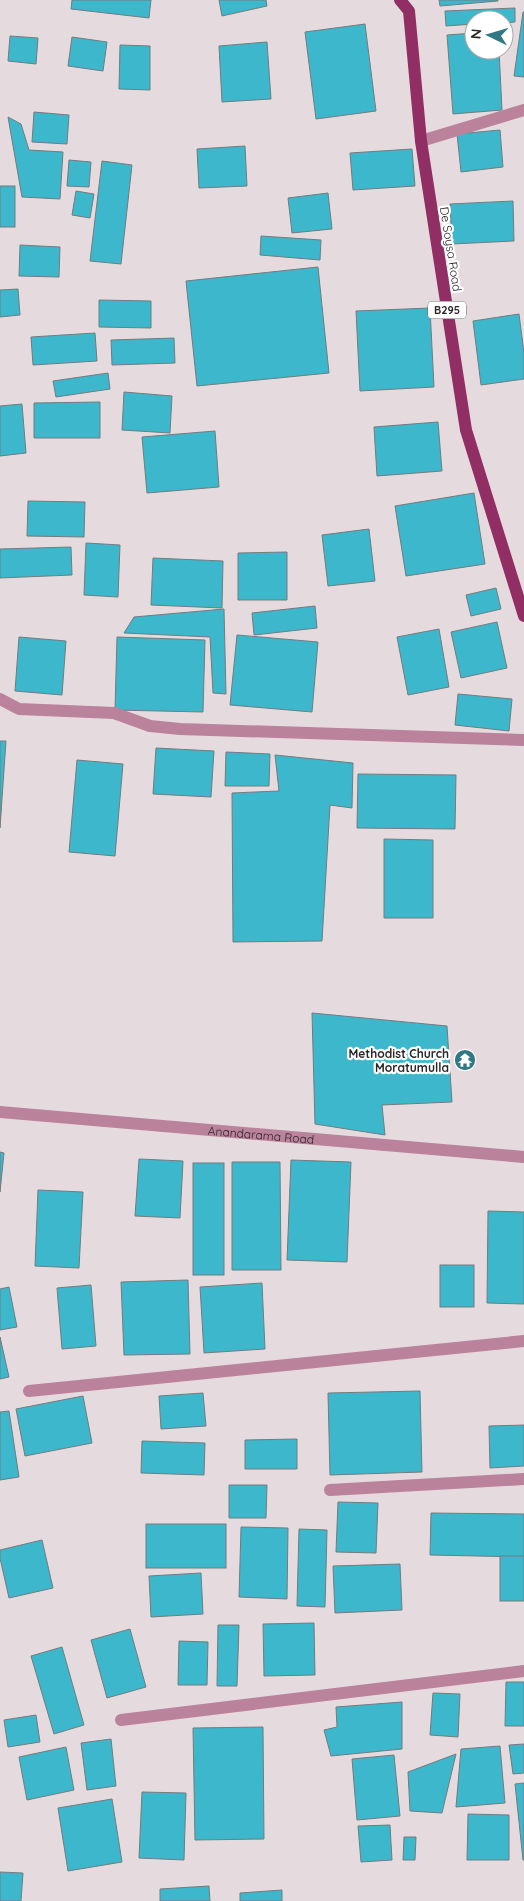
<svg xmlns="http://www.w3.org/2000/svg" width="524" height="1901" font-family="Quicksand,sans-serif">
	<style>
		.building { fill: #3cb7cb; stroke: #727c7e }
		.lines { fill: none; stroke-linecap: round; stroke-linejoin: round }
		.street { stroke: #ba829b; stroke-width: 12 }
		.primary { stroke: #912e63; stroke-width: 12 }
		.labels { text-anchor: middle; dominant-baseline: central; stroke-width: 4.5; stroke-linejoin: round; paint-order: stroke }
		.shield { fill: #fff; stroke: #6b6869; stroke-width: 1 }
		.shield-label { font-size: 11px; font-weight: bold; fill: #2b2729 }
		.street-label { font-size: 12px; fill: #2b2729; stroke: #fff }
		.poi-label { font-size: 12px; font-weight: bold; fill: #2b2729; stroke: #fff; text-anchor: end }
	</style>
	<rect width="100%" height="100%" fill="#e5dbdf"/>
	<!-- building -->
	<g class="building">
		<polygon points="72,0 151,0 149,18 71,9"/>
		<polygon points="219,0 266,0 267,6 222,16"/>
		<polygon points="439,0 498,0 498,1 440,6"/>
		<polygon points="515,8 515,22 504,23 504,20 474,20 474,24 446,26 445,11"/>
		<polygon points="523,12 524,12 524,77 514,76"/>
		<polygon points="365,24 376,111 316,119 305,32"/>
		<polygon points="474,33 474,50 499,50 502,110 453,114 447,35"/>
		<polygon points="10,36 38,38 36,64 8,61"/>
		<polygon points="72,37 107,42 103,71 68,66"/>
		<polygon points="267,42 271,99 222,102 219,46"/>
		<polygon points="120,45 150,46 150,90 119,89"/>
		<polygon points="34,112 69,115 67,144 32,142"/>
		<polygon points="8,117 21,124 29,150 63,152 60,199 22,197"/>
		<polygon points="500,130 503,167 461,172 457,134"/>
		<polygon points="245,146 247,186 199,188 197,149"/>
		<polygon points="412,149 415,186 353,190 350,153"/>
		<polygon points="69,160 91,162 89,187 67,186"/>
		<polygon points="102,161 132,165 121,264 90,261"/>
		<rect x="0" y="186" width="15" height="41"/>
		<polygon points="76,191 94,194 90,218 72,215"/>
		<polygon points="328,193 332,229 292,233 288,198"/>
		<polygon points="513,201 514,241 452,244 450,204"/>
		<polygon points="261,236 321,240 320,260 260,255"/>
		<polygon points="20,245 60,247 59,277 19,276"/>
		<polygon points="318,267 329,373 197,386 186,281"/>
		<polygon points="18,289 20,315 0,317 0,290"/>
		<polygon points="99,300 151,301 151,328 99,327"/>
		<polygon points="430,308 434,387 360,391 356,311"/>
		<polygon points="519,314 524,353 524,379 481,385 473,321"/>
		<polygon points="95,333 97,361 33,365 31,337"/>
		<polygon points="174,338 175,363 112,365 111,340"/>
		<polygon points="108,373 110,389 56,397 53,381"/>
		<polygon points="124,392 172,396 170,433 122,430"/>
		<polygon points="100,402 100,438 34,438 34,403"/>
		<polygon points="22,404 26,453 0,456 0,406"/>
		<polygon points="438,422 442,471 377,476 374,427"/>
		<polygon points="215,431 219,487 147,493 142,437"/>
		<polygon points="474,493 485,564 406,576 395,506"/>
		<polygon points="28,501 85,502 84,537 27,536"/>
		<polygon points="369,529 375,581 328,586 322,535"/>
		<polygon points="86,543 120,545 118,597 84,595"/>
		<polygon points="71,547 72,575 0,578 0,549"/>
		<polygon points="287,552 287,600 238,600 238,553"/>
		<polygon points="153,558 223,561 222,608 151,605"/>
		<polygon points="496,588 501,609 471,616 466,595"/>
		<polygon points="315,606 317,628 254,635 252,613"/>
		<polygon points="224,609 226,694 213,693 210,637 124,633 134,617"/>
		<polygon points="497,622 507,668 461,678 451,632"/>
		<polygon points="439,629 449,687 408,695 397,637"/>
		<polygon points="237,635 318,642 312,712 230,705"/>
		<polygon points="19,637 66,641 62,695 15,691"/>
		<polygon points="117,637 205,640 203,712 115,710"/>
		<polygon points="458,694 512,699 509,731 455,725"/>
		<polygon points="0,741 6,741 0,828"/>
		<polygon points="156,748 214,751 211,797 153,794"/>
		<polygon points="226,752 270,754 269,786 225,786"/>
		<polygon points="275,755 353,763 352,808 330,805 322,941 233,942 232,793 279,791"/>
		<polygon points="77,760 123,764 115,856 69,852"/>
		<polygon points="358,774 456,775 455,829 357,828"/>
		<polygon points="384,839 433,840 433,918 384,918"/>
		<polygon points="312,1013 447,1026 452,1102 382,1105 385,1135 315,1124"/>
		<polygon points="0,1152 4,1153 0,1192"/>
		<polygon points="139,1159 183,1161 180,1218 135,1216"/>
		<polygon points="291,1160 351,1162 347,1262 287,1260"/>
		<polygon points="232,1162 280,1162 281,1270 232,1270"/>
		<rect x="193" y="1163" width="31" height="112"/>
		<polygon points="38,1190 83,1192 79,1268 35,1266"/>
		<polygon points="488,1211 524,1212 524,1304 487,1303"/>
		<rect x="440" y="1265" width="34" height="42"/>
		<polygon points="188,1280 190,1354 124,1355 121,1282"/>
		<polygon points="262,1283 265,1349 204,1353 200,1287"/>
		<polygon points="91,1285 96,1346 62,1349 57,1288"/>
		<polygon points="9,1287 17,1327 0,1330 0,1289"/>
		<polygon points="0,1337 9,1377 0,1379"/>
		<polygon points="420,1391 422,1472 330,1475 328,1393"/>
		<polygon points="203,1393 206,1426 161,1429 159,1396"/>
		<polygon points="83,1396 92,1443 25,1456 16,1409"/>
		<polygon points="9,1411 19,1477 0,1480 0,1412"/>
		<polygon points="524,1425 524,1466 490,1468 489,1426"/>
		<polygon points="297,1439 297,1469 245,1469 245,1440"/>
		<polygon points="142,1441 205,1443 204,1475 141,1473"/>
		<polygon points="229,1485 267,1485 266,1518 229,1518"/>
		<polygon points="338,1502 378,1503 376,1553 336,1552"/>
		<polygon points="431,1513 524,1514 524,1557 430,1555"/>
		<rect x="146" y="1524" width="80" height="44"/>
		<polygon points="241,1527 288,1528 287,1599 239,1597"/>
		<polygon points="299,1529 327,1530 325,1607 297,1606"/>
		<polygon points="42,1540 53,1588 9,1598 0,1558 0,1550"/>
		<rect x="500" y="1556" width="24" height="45"/>
		<polygon points="400,1564 402,1610 335,1613 333,1566"/>
		<polygon points="201,1573 203,1614 151,1617 149,1576"/>
		<polygon points="314,1623 315,1675 264,1676 263,1624"/>
		<polygon points="218,1625 239,1625 237,1686 217,1686"/>
		<polygon points="130,1629 146,1687 107,1698 91,1640"/>
		<polygon points="179,1641 208,1642 207,1685 178,1685"/>
		<polygon points="62,1647 84,1725 54,1734 31,1656"/>
		<polygon points="506,1682 524,1682 524,1726 505,1726"/>
		<polygon points="433,1693 460,1694 458,1737 430,1735"/>
		<polygon points="402,1702 402,1749 331,1756 324,1730 337,1727 336,1707"/>
		<polygon points="36,1715 40,1742 8,1747 4,1720"/>
		<polygon points="263,1727 264,1839 195,1840 193,1728"/>
		<polygon points="111,1739 116,1786 87,1790 81,1743"/>
		<polygon points="524,1744 524,1773 513,1774 509,1745"/>
		<polygon points="500,1746 505,1803 456,1807 461,1749"/>
		<polygon points="66,1747 74,1790 27,1800 19,1757"/>
		<polygon points="456,1754 442,1813 410,1811 408,1772"/>
		<polygon points="394,1755 400,1816 357,1820 352,1759"/>
		<polygon points="524,1783 524,1860 523,1860 515,1784"/>
		<polygon points="142,1792 186,1793 184,1860 139,1858"/>
		<polygon points="112,1799 122,1862 68,1871 58,1808"/>
		<polygon points="468,1814 509,1815 509,1860 467,1860"/>
		<polygon points="390,1825 392,1860 361,1862 358,1826"/>
		<polygon points="404,1837 416,1837 415,1860 403,1860"/>
		<polygon points="0,1872 23,1873 21,1901 0,1901"/>
		<polygon points="209,1886 210,1901 160,1901 160,1889"/>
		<polygon points="282,1890 282,1901 240,1901 240,1893"/>
	</g>
	<g class="lines">
		<!-- street -->
		<g class="street">
			<polyline points="421,141 524,110"/>
			<polyline points="0,699 19,709 114,713 150,726 180,729 524,740"/>
			<path id="s1" d="M0,1112L524,1157"/>
			<polyline points="29,1391 524,1341"/>
			<polyline points="330,1490 524,1479"/>
			<polyline points="121,1720 524,1671"/>
		</g>
		<!-- primary -->
		<polyline class="primary" points="400,0 409,11 421,141 466,430 524,616"/>
	</g>
	<!-- icons -->
	<defs>
		<g id="temple-disc" transform="scale(1.125)"><circle r="9.5" fill="#327884" stroke="#fff"/><path d="M0-6L5-2H3V0L6.5 2.5H4V6H1.5V3h-3V6H-4V2.5H-6.5L-3 0V-2H-5Z" fill="#fff"/></g>
	</defs>
	<g fill-rule="evenodd">
		<use href="#temple-disc" x="465" y="1060"/>
	</g>
	<g class="labels">
		<!-- shield labels -->
		<rect class="shield" x="428" y="301.5" width="38" height="17" rx="4"/>
		<g class="shield-label">
			<text x="447" y="310">B295</text>
		</g>
		<!-- street labels -->
		<g class="street-label">
			<text transform="translate(451 249) rotate(81)">De Soysa Road</text>
			<text stroke="none"><textPath href="#s1" startOffset="262">Anandarama Road</textPath></text>
		</g>
		<!-- poi labels -->
		<g class="poi-label">
			<text x="449" y="1053">Methodist Church<tspan x="449" dy="14">Moratumulla</tspan></text>
		</g>
	</g>
	<!-- north arrow -->
	<g transform="translate(489 35) rotate(275)"><circle r="24" fill="#ffffff" stroke="#aaa9a9"/>
	<path d="M0-4L9 19L0 12L-9 19Z" fill="#327884"/>
	<text y="-8" font-size="14" font-weight="bold" text-anchor="middle" fill="#2b2729">N</text>
	</g>
</svg>
